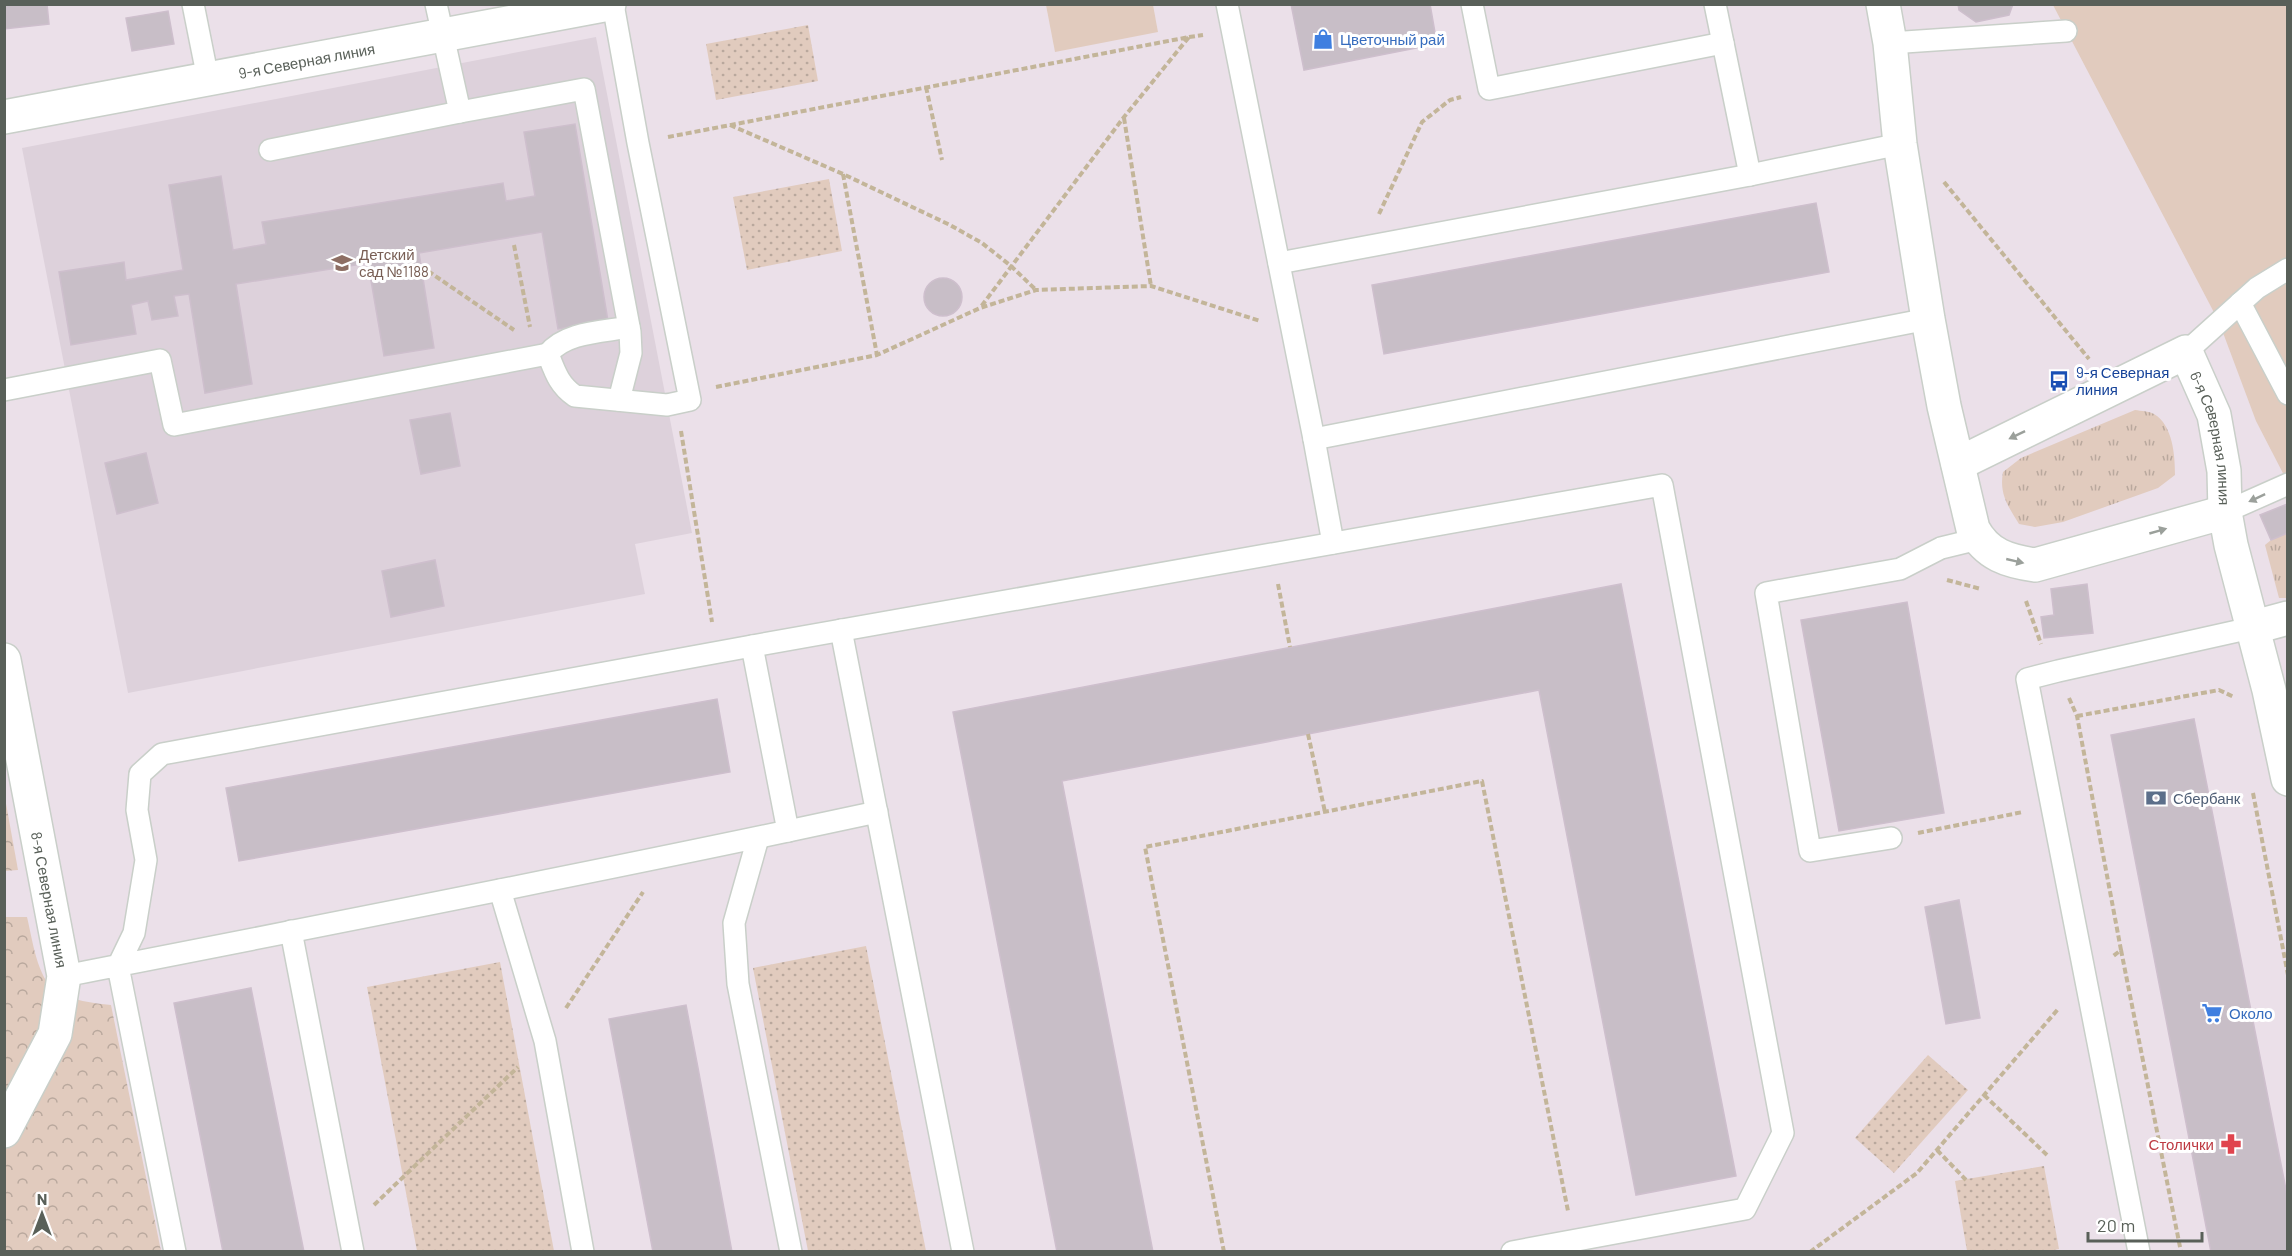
<svg xmlns="http://www.w3.org/2000/svg" width="2292" height="1256" font-family="Barlow,sans-serif">
	<style>
		.education { fill: #ddd1db }
		.grass { fill: url(#grass-tufts) }
		.forest { fill: url(#forest-crowns) }
		.park { fill: url(#park-dots) }
		.garden { fill: #e1cbbe }
		.building { fill: #c8bec7; stroke: #cebfcd; stroke-width: 1.5 }
		.lines { fill: none; stroke-linecap: round; stroke-linejoin: round }
		.lane-casing { stroke: #c9cfc9; stroke-width: 24 }
		.street-casing { stroke: #c9cfc9; stroke-width: 36 }
		.path { stroke: #c3b599; stroke-width: 4; stroke-dasharray: 6 3; stroke-linecap: butt }
		.lane { stroke: #fff; stroke-width: 21 }
		.street { stroke: #fff; stroke-width: 33 }
		.oneway { fill: #9ba09b }
		.labels { text-anchor: middle; dominant-baseline: central; stroke-width: 6; stroke-linejoin: round; paint-order: stroke }
		.shop-label { font-size: 15px; fill: #366cbe; stroke: #fff; text-anchor: start }
		.street-label { font-size: 15px; fill: #596059; stroke: #fff }
		.education-label { font-size: 15px; fill: #785e54; stroke: #fff; text-anchor: start }
		.transit-label { font-size: 15px; fill: #164399; stroke: #fff; text-anchor: start }
		.service-label { font-size: 15px; fill: #4e5e75; stroke: #fff; text-anchor: start }
		.health-label { font-size: 15px; fill: #be3a42; stroke: #fff; text-anchor: end }
	</style>
	<defs>
		<pattern id="grass-tufts" width="24" height="20" patternUnits="userSpaceOnUse" patternTransform="scale(1.5)"><rect width="24" height="20" fill="#e1cbbe"/><path d="M3 7l-1-3M5 7V3M7 7l1-3M15 17l-1-3M17 17v-4M19 17l1-3" fill="none" stroke="#b9a89d"/></pattern>
		<pattern id="forest-crowns" width="20" height="18" patternUnits="userSpaceOnUse" patternTransform="scale(1.5)"><rect width="20" height="18" fill="#e1cbbe"/><path d="M2 6a3 3 0 1 1 6 0M12 15a3 3 0 1 1 6 0" fill="none" stroke="#b9a89d"/></pattern>
		<pattern id="park-dots" width="8" height="8" patternUnits="userSpaceOnUse" patternTransform="scale(1.5)"><rect width="8" height="8" fill="#e1cbbe"/><path d="M2 2h.1M6 6h.1" fill="none" stroke="#b9a89d" stroke-width="1.8" stroke-linecap="round"/></pattern>
	</defs>
	<rect width="100%" height="100%" fill="#ebe0e9"/>
	<!-- education -->
	<polygon class="education" points="596,37 692,533 635,544 645,594 128,693 22,148"/>
	<!-- grass -->
	<g class="grass">
		<path d="M2135,410C2141,411 2149,411 2154,414C2173,425 2175,456 2175,475L2158,488L2063,522L2035,527L2019,524C2008,506 1999,494 2003,472L2021,458Z"/>
		<polygon points="2287,533 2287,598 2279,598 2265,545 2271,540"/>
	</g>
	<!-- forest -->
	<g class="forest">
		<polygon points="4,798 5,798 18,870 5,871"/>
		<path d="M4,917H27C32,937 37,979 56,991C72,1001 93,1003 111,1005L161,1251H5Z"/>
	</g>
	<!-- park -->
	<g class="park">
		<polygon points="808,25 818,81 716,100 706,44"/>
		<polygon points="829,179 842,251 747,270 733,197"/>
		<polygon points="866,946 926,1251 808,1251 753,968"/>
		<polygon points="500,962 554,1251 417,1251 367,987"/>
		<polygon points="1928,1055 1968,1090 1894,1173 1855,1138"/>
		<polygon points="2044,1166 2059,1249 2046,1252 1967,1251 1955,1181"/>
	</g>
	<!-- garden -->
	<g class="garden">
		<polygon points="1046,5 1153,5 1158,32 1055,52"/>
		<polygon points="2053,5 2287,5 2287,481 2256,421 2219,322"/>
	</g>
	<!-- building -->
	<g class="building">
		<polygon points="4,4 47,4 49,24 4,29"/>
		<polygon points="1291,4 1430,4 1437,44 1304,70"/>
		<polygon points="1958,4 2013,4 2009,15 1976,22 1959,10"/>
		<polygon points="168,11 174,44 132,51 126,18"/>
		<polygon points="575,124 608,321 558,329 542,232 419,253 434,348 384,356 368,263 236,284 252,384 205,393 189,294 174,296 178,316 152,320 148,301 131,305 136,334 71,345 59,272 124,262 126,280 183,270 169,185 221,176 233,250 266,244 262,222 503,183 506,201 535,196 524,132"/>
		<polygon points="1816,203 1829,272 1384,354 1372,285"/>
		<circle cx="943" cy="297" r="19"/>
		<polygon points="450,413 460,466 421,474 410,420"/>
		<polygon points="146,453 158,503 117,514 105,463"/>
		<polygon points="2287,504 2288,533 2271,540 2260,515"/>
		<polygon points="435,560 444,606 391,617 382,571"/>
		<polygon points="1621,584 1736,1176 1636,1195 1539,690 1062,781 1153,1252 1057,1252 953,712"/>
		<polygon points="2087,584 2093,633 2044,638 2041,617 2054,615 2051,589"/>
		<polygon points="1907,602 1944,813 1839,831 1801,620"/>
		<polygon points="717,699 730,772 239,861 226,788"/>
		<polygon points="2194,719 2288,1200 2288,1252 2211,1252 2111,735"/>
		<polygon points="1959,900 1980,1018 1946,1024 1925,907"/>
		<polygon points="251,988 298,1222 304,1252 223,1252 174,1003"/>
		<polygon points="686,1005 698,1068 732,1252 653,1252 609,1019"/>
	</g>
	<g class="lines">
		<!-- lane casing -->
		<g class="lane-casing">
			<g id="lane">
				<polyline points="193,4 208,79"/>
				<polyline points="1227,4 1314,439 1928,319"/>
				<polyline points="1472,4 1489,89 1723,43"/>
				<polyline points="1715,4 1750,175"/>
				<polyline points="1890,43 2066,31"/>
				<polyline points="460,112 584,89 630,332 631,353 619,400"/>
				<polyline points="270,150 460,112 436,4"/>
				<polyline points="1279,263 1750,175 1900,144"/>
				<polyline points="2240,303 2288,394"/>
				<polyline points="2186,352 2257,288 2288,269"/>
				<path d="M548,354C565,332 603,332 629,327"/>
				<path d="M4,390L160,360L174,425L548,354C555,372 559,385 575,396L667,405L690,400L638,143L613,4"/>
				<polyline points="1314,439 1333,543"/>
				<polyline points="2225,512 2288,484"/>
				<polyline points="841,630 963,1252"/>
				<polyline points="752,646 1662,485 1783,1133 1745,1209 1512,1252"/>
				<polyline points="788,831 877,812"/>
				<polyline points="758,838 734,923 738,984 791,1252"/>
				<polyline points="1891,838 1810,851 1766,593 1900,569 1941,548 1978,539"/>
				<polyline points="500,890 545,1041 583,1252"/>
				<polyline points="291,931 353,1252"/>
				<path d="M64,976C305,929 547,882 788,831L752,646L162,754L140,774L137,810L146,860L134,933L118,966L175,1252"/>
				<polyline points="2139,1252 2027,679 2058,671 2251,628"/>
			</g>
		</g>
		<!-- street casing -->
		<g class="street-casing">
			<g id="street">
				<path d="M1883,4L1890,43L1900,144L1928,319L1944,406L1973,529C1987,555 2008,561 2035,565L2225,512"/>
				<path id="s1" d="M4,117L609,4"/>
				<path id="s2" d="M1958,464L2186,352L2214,415L2224,471L2225,512L2231,545L2269,690L2288,779"/>
				<polyline points="2251,628 2288,618"/>
				<path id="s3" d="M4,660L64,976L55,1034L4,1131"/>
			</g>
		</g>
		<!-- path -->
		<g class="path">
			<polyline points="1189,37 1203,35"/>
			<polyline points="926,87 942,160"/>
			<polyline points="1124,118 1151,286"/>
			<polyline points="730,125 843,174 950,225 982,243 1011,266 1036,290"/>
			<polyline points="668,137 1189,37 1124,117 980,308"/>
			<polyline points="843,174 877,355"/>
			<polyline points="1944,182 2089,359"/>
			<polyline points="1379,214 1422,122 1450,100 1461,97"/>
			<polyline points="514,245 530,327"/>
			<polyline points="428,271 514,330"/>
			<polyline points="716,387 877,355 980,308 1036,290 1151,286 1260,321"/>
			<polyline points="681,431 712,622"/>
			<polyline points="1947,580 1981,589"/>
			<polyline points="1278,584 1290,647"/>
			<polyline points="2026,601 2041,644"/>
			<polyline points="2069,698 2077,716 2121,950 2112,957"/>
			<polyline points="2077,716 2219,690 2234,697"/>
			<polyline points="1308,734 1325,812"/>
			<polyline points="2253,793 2288,975"/>
			<polyline points="1918,833 2023,812"/>
			<polyline points="2121,950 2181,1252"/>
			<polyline points="566,1008 643,892"/>
			<polyline points="1984,1095 2048,1156"/>
			<polyline points="1937,1150 1966,1180"/>
			<polyline points="374,1205 518,1067"/>
			<polyline points="1224,1252 1145,847 1482,781 1568,1211"/>
			<polyline points="1810,1252 1917,1173 2059,1008"/>
		</g>
		<!-- lane -->
		<use href="#lane" class="lane"/>
		<!-- street -->
		<use href="#street" class="street"/>
	</g>
	<!-- one-way arrows -->
	<defs><path id="oneway-solid" d="M-6-.8H1V-3.2L6.5 0L1 3.2V.8H-6Z" transform="scale(1.5)"/></defs>
	<g class="oneway">
		<use href="#oneway-solid" transform="translate(2017 435) rotate(154)"/>
		<use href="#oneway-solid" transform="translate(2257 498) rotate(155)"/>
		<use href="#oneway-solid" transform="translate(2158 531) rotate(-16)"/>
		<use href="#oneway-solid" transform="translate(2015 561) rotate(13)"/>
	</g>
	<!-- icons -->
	<defs>
		<g id="shop-bare" transform="scale(1.62)"><path d="M-5-2.5h2.3a2.7 3.5 0 0 1 5.4 0H5L5.5 6h-11ZM-1.5-2.5h3a1.5 2.3 0 0 0-3 0Z" fill="#3f7fe0" stroke="#fff" stroke-width="2.5" paint-order="stroke"/></g>
		<g id="school-bare" transform="scale(1.62)"><path d="M0-5L7-2L0 1L-7-2ZM-4 1L0 2.5L4 1V4Q0 6-4 4Z" fill="#8d6e63" stroke="#fff" stroke-width="2.5" paint-order="stroke"/></g>
		<g id="bus-bare" transform="scale(1.62)"><path d="M-5-6H5V4H4V6H2V4H-2V6H-4V4H-5ZM-3.5-4V0h7V-4ZM-3.5 1.2v1.5H-2V1.2ZM2 1.2v1.5H3.5V1.2Z" fill="#1a4fb4" stroke="#fff" stroke-width="2.5" paint-order="stroke"/></g>
		<g id="bank-bare" transform="scale(1.62)"><path d="M-6-4H6V4H-6ZM0-2.3a2.3 2.3 0 1 0 0 4.6a2.3 2.3 0 1 0 0-4.6Z" fill="#5c6f8a" stroke="#fff" stroke-width="2.5" paint-order="stroke"/></g>
		<g id="supermarket-bare" transform="scale(1.62)"><path d="M-6-5.5h2.5l.6 2H6L4.5 2H-2.5L-4.4-4H-6ZM-1.5 3.2a1.3 1.3 0 1 0 .1 0ZM3 3.2a1.3 1.3 0 1 0 .1 0Z" fill="#3f7fe0" stroke="#fff" stroke-width="2.5" paint-order="stroke"/></g>
		<g id="pharmacy-bare" transform="scale(1.62)"><path d="M-2-6h4v4h4v4h-4v4h-4v-4h-4v-4h4Z" fill="#e0444e" stroke="#fff" stroke-width="2.5" paint-order="stroke"/></g>
	</defs>
	<g fill-rule="evenodd">
		<use href="#shop-bare" x="1323" y="39"/>
		<use href="#school-bare" x="342" y="263"/>
		<use href="#bus-bare" x="2059" y="381"/>
		<use href="#bank-bare" x="2156" y="798"/>
		<use href="#supermarket-bare" x="2212" y="1013"/>
		<use href="#pharmacy-bare" x="2231" y="1144"/>
	</g>
	<g class="labels">
		<!-- shop labels -->
		<g class="shop-label">
			<text x="1340" y="39">Цветочный рай</text>
			<text x="2229" y="1013">Около</text>
		</g>
		<!-- street labels -->
		<g class="street-label">
			<text stroke="none"><textPath href="#s1" startOffset="308">9-я Северная линия</textPath></text>
			<text stroke="none"><textPath href="#s2" startOffset="345">6-я Северная линия</textPath></text>
			<text stroke="none"><textPath href="#s3" startOffset="244">8-я Северная линия</textPath></text>
		</g>
		<!-- education labels -->
		<g class="education-label">
			<text x="359" y="254">Детский<tspan x="359" dy="17">сад №1188</tspan></text>
		</g>
		<!-- transit labels -->
		<g class="transit-label">
			<text x="2076" y="372">9-я Северная<tspan x="2076" dy="17">линия</tspan></text>
		</g>
		<!-- service labels -->
		<g class="service-label">
			<text x="2173" y="798">Сбербанк</text>
		</g>
		<!-- health labels -->
		<g class="health-label">
			<text x="2214" y="1144">Столички</text>
		</g>
	</g>
	<!-- border -->
	<rect width="2292" height="1256" fill="none" stroke="#596059" stroke-width="12"/>
	<!-- north arrow -->
	<g transform="translate(42 1214)" stroke="#ffffff" stroke-width="4.5" paint-order="stroke">
	<path d="M0-4.5L10 22L0 15L-10 22Z" fill="#596059"/>
	<text y="-9" font-size="16" font-weight="bold" text-anchor="middle" fill="#596059">N</text>
	</g>
	<!-- scale -->
	<path d="M2088 1232v9h114v-9" fill="none" stroke="#596059" stroke-width="3"/>
	<text x="2097" y="1232" font-size="18" fill="#596059" stroke="#ffffff" stroke-width="4.5" paint-order="stroke">20 m</text>
</svg>
